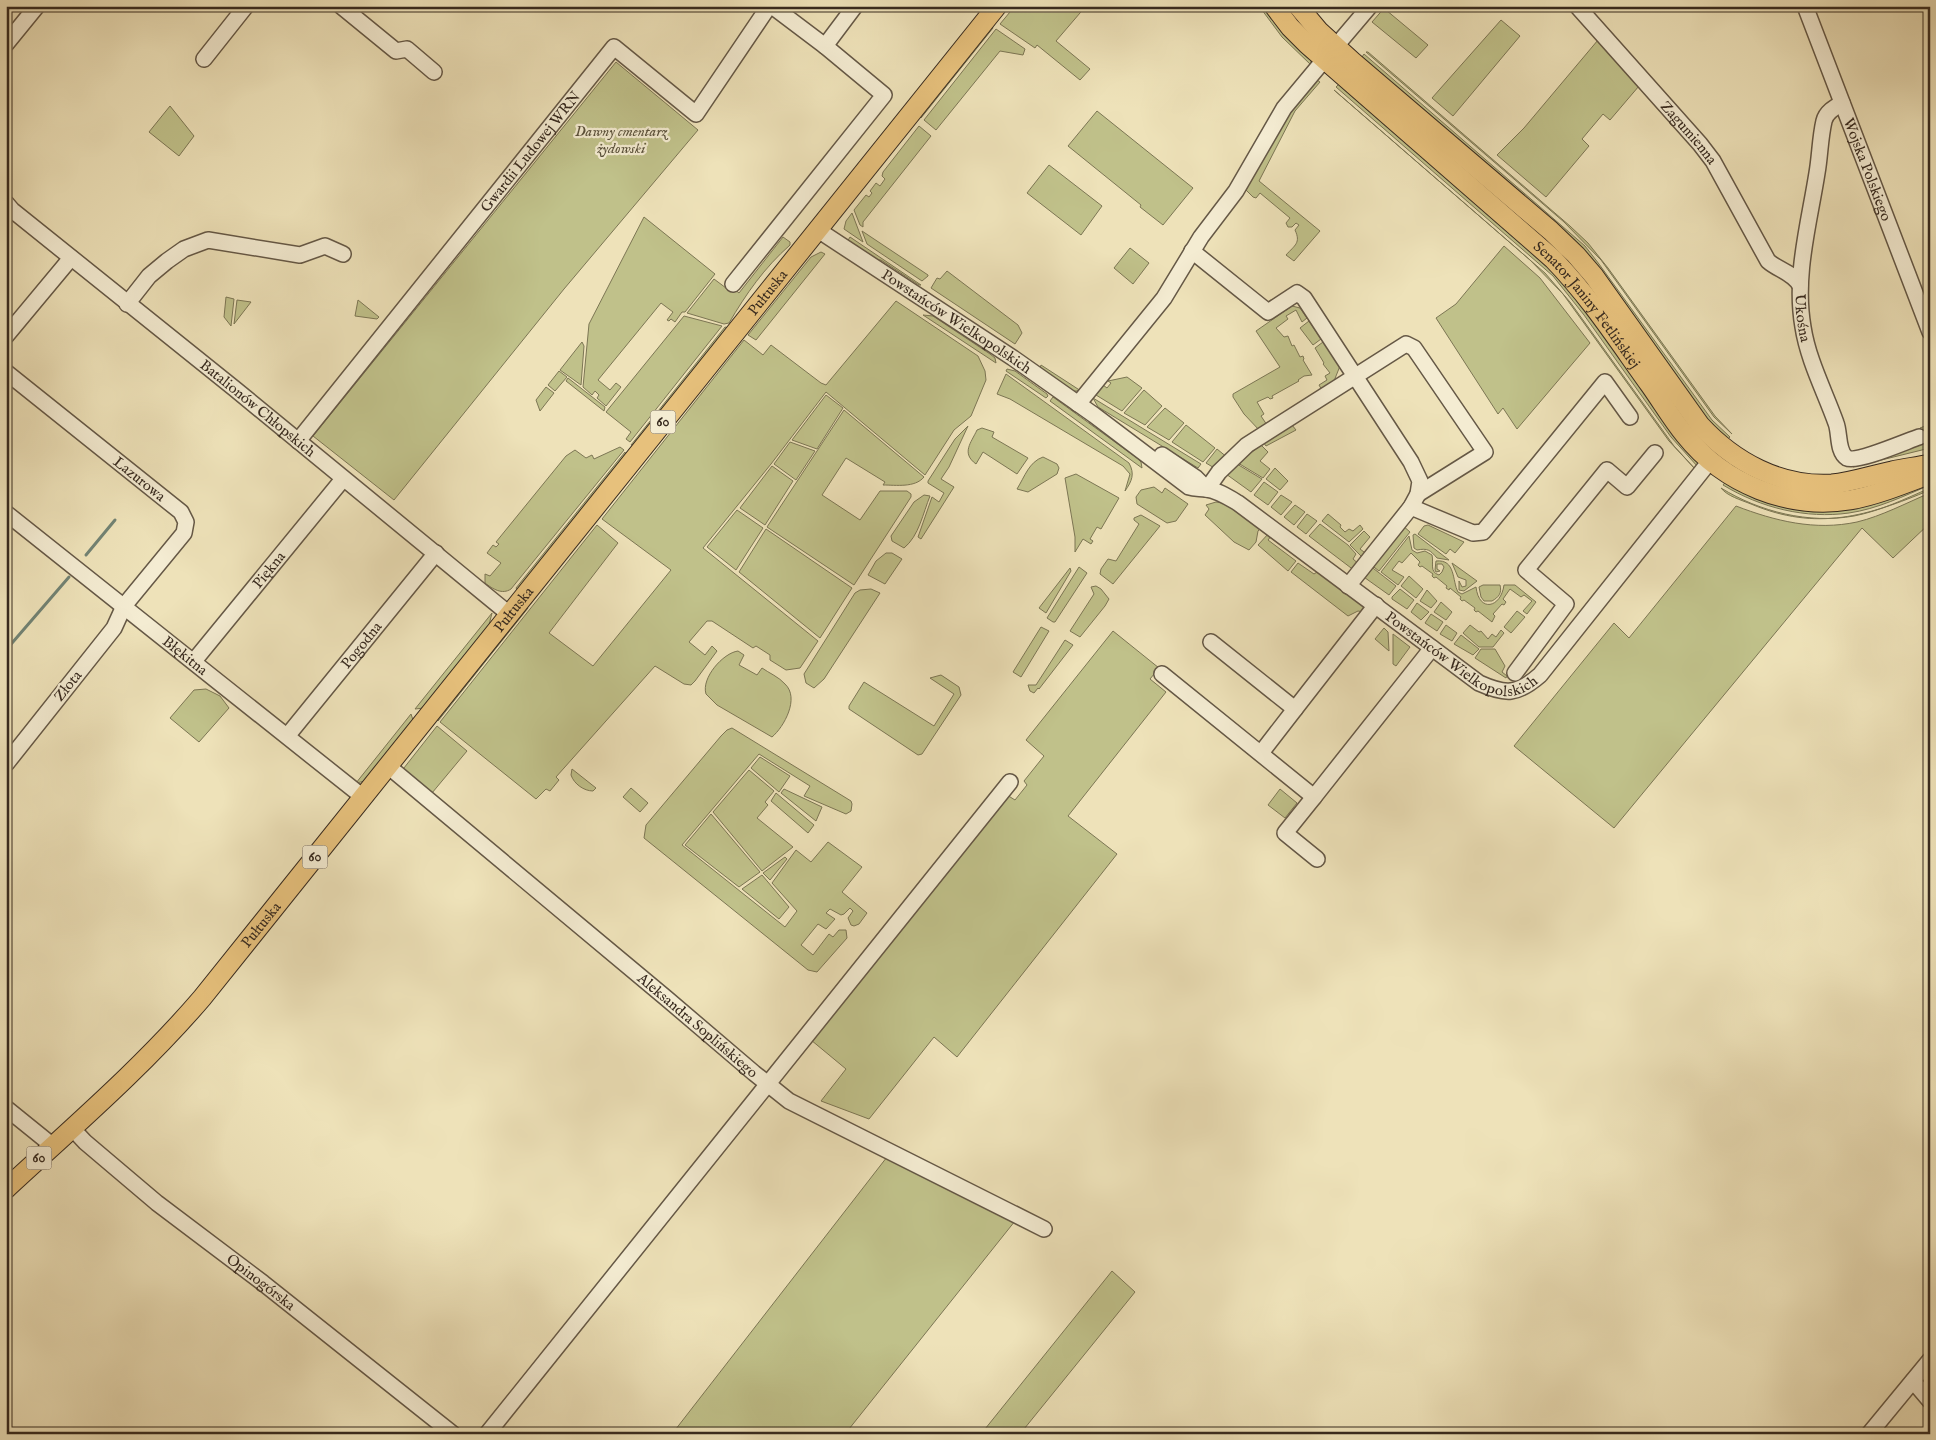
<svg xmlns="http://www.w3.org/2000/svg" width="1936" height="1440" font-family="'IM FELL English',serif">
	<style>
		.green { fill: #c0c18a; stroke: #7c7654 }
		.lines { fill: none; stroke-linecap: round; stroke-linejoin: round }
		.stream { stroke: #728374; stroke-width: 3 }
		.minor-casing { stroke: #655846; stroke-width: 18 }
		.major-casing { stroke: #372a1f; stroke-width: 21 }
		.minor { stroke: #f4ecd2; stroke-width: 15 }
		.major { stroke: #e7c17c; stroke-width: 19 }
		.labels { text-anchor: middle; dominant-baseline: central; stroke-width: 4.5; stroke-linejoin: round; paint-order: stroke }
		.shield { fill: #f4ecd2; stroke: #706455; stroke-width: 1 }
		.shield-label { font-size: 14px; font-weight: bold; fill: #372a1f }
		.park-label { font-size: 15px; font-style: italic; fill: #59503a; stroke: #f4ecd2 }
		.street-label { font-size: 15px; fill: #372a1f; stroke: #f4ecd2 }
	</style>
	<rect width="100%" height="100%" fill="#eee2b9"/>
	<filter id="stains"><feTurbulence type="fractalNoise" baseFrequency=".004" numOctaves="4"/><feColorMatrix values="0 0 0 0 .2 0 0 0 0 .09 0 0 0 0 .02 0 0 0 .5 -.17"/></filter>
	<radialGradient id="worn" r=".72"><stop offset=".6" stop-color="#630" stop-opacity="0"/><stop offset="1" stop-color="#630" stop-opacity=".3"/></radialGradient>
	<!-- green -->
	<g class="green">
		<polygon points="1015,6 1086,6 1056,41 1090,69 1080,80 1037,45 1035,48 1000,24"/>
		<polygon points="1259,6 1268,6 1311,60 1311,65 1282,37"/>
		<polygon points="1386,6 1389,6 1386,10 1428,45 1416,58 1372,22"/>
		<polygon points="1501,20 1520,36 1453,116 1432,98"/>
		<polygon points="992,26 993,28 921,118 920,117"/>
		<polygon points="996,29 1025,49 1023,55 1000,51 936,130 924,120"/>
		<polygon points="1598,40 1639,86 1610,120 1603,114 1582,139 1589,146 1546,197 1497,155 1524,128"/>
		<polygon points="1366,52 1368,52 1570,226 1588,243 1608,268 1715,416 1732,434 1714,417 1601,260 1564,222"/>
		<polygon points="1364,54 1585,246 1599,264 1712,420 1730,437 1728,439 1713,429 1593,267 1360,60"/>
		<polygon points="616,62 698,130 564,289 394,500 313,436"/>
		<path d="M1317,80L1320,82L1295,111L1259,181L1320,231L1294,261L1286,255C1295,245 1301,243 1295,230L1299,225L1296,223L1292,227H1288L1286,223L1290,218L1260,193L1256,198L1253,197L1245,189L1288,115L1315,81Z"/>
		<polygon points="1341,82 1551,263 1698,460 1698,467 1671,437 1584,315 1553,276 1336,87"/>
		<polygon points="1334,90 1545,273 1570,302 1674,446 1696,470 1669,441 1563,294 1530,260"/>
		<polygon points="170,106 194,136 179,156 149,132"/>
		<polygon points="1097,111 1193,188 1163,225 1140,207 1141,205 1068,146"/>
		<polygon points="919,126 931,136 863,222 863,227 860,225 854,210 866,195 869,197 872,193 870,191 876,183 880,186 885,179 882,176 883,172"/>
		<polygon points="1049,165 1102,206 1081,235 1027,193"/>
		<polygon points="852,213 863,242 844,229 846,221"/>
		<polygon points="644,217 715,274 685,312 682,312 675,322 671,319 669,321 667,320 673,312 661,303 598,380 610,390 616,383 621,387 606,406 597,398 599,395 595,391 592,395 583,387 589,324"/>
		<polygon points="862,231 928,275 928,276 922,281 867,244"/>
		<path d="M783,237L790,242V245C764,268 746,294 729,323L724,324L687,313L714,279L730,291L733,288L739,293Z"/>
		<polygon points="850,237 921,285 919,285 881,260 874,260 847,242"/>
		<polygon points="1504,246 1540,278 1590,343 1517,429 1503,408 1498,414 1436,318 1456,304"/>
		<polygon points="1130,248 1149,263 1133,284 1114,268"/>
		<polygon points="821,252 825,254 756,340 748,335 811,257"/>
		<polygon points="947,271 1018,325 1022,333 1015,344 931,288 937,278 940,279"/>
		<polygon points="226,297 234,299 231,326 224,317"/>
		<polygon points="237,300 251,302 234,324"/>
		<polygon points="358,300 379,317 377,319 355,316"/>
		<polygon points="896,301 978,356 985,371 986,380 971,416 954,430 925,475 826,392 771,464 703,548 818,641 800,668 786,670 770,660 770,655 756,646 753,648 712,621 707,621 689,642 705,655 712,646 717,651 695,681 691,685 684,684 655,666 556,777 559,780 550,791 546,789 536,799 440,722 597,525 618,543 549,633 593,666 671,570 602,519 744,340 763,355 771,345 821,383 826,385"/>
		<polygon points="1292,306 1300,308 1307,318 1302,322 1296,310 1286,316 1288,319 1276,328 1284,337 1288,336 1292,346 1294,345 1300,357 1303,356 1304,359 1303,360 1312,375 1304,376 1298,380 1299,381 1272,396 1273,398 1270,399 1268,397 1257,402 1264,414 1261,416 1267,425 1260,431 1244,414 1233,397 1233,394 1280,367 1256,331"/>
		<polygon points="923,315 933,316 990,354 995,358 996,363"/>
		<polygon points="684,316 722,326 630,442 626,439 631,432 606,412"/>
		<polygon points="1309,321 1321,339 1313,345 1300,328"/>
		<polygon points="725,327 730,328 634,445 631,445"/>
		<polygon points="582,342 584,346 581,385 560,370"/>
		<polygon points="1323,342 1340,366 1332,386 1323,392 1319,385 1327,380 1325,376 1330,373 1323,364 1324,363 1315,348"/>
		<polygon points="1041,365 1081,391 1072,391 1040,368"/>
		<polygon points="1007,369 1015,371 1047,394 1048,396 1046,398 1006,371"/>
		<polygon points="559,371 567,377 555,391 548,385"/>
		<path d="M1006,374L1129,463C1135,474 1132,481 1125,491L1130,474L1123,466L1010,399L997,394Z"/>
		<polygon points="1127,377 1142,388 1122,411 1096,395 1103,385 1107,388 1111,383 1108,381"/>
		<polygon points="568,378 605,407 604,411 566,381"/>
		<polygon points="546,387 554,393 540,411 536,400"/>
		<polygon points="1144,390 1162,406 1145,425 1124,413"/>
		<polygon points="826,395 843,408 817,449 792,440"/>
		<polygon points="1053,397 1137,458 1141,462 1142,468 1050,401"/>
		<polygon points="1093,398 1201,464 1198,468 1098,407"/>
		<polygon points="1165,408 1184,423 1169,440 1147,427"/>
		<path d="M844,410L924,477C915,488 896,485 883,485L885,482L846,458L822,495L860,520L880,491H907L911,494V497L854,585L767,527Z"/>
		<polygon points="1930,424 1930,448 1853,467 1853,465 1924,439 1920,428"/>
		<polygon points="1186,425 1215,448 1203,462 1172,442"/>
		<polygon points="1292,425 1296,430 1266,446 1263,442"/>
		<polygon points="968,426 949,467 941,479 954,487 921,539 918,537 932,497 939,502 944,493 928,483 928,481 955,439"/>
		<path d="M982,428L994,432L992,437L1028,458L1017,474L983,452L976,464C961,453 971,443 977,430Z"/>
		<polygon points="790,442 815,451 796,480 774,464"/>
		<polygon points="1261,445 1268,452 1260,461 1270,469 1263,478 1238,463"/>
		<path d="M620,447L624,450L511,589C502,595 493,589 485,583V574L490,576L501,563L487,553L493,545L496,547L499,544L496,542L566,456L575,450L586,458L592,455L594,459Z"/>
		<polygon points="1217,449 1228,458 1216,469 1206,463"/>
		<polygon points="625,452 626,456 518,591 516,588"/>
		<path d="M1043,457L1057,464L1059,468L1057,474L1028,492L1017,489C1025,476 1029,462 1043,457Z"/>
		<polygon points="1237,464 1262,479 1251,492 1226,474"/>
		<polygon points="772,466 793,481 765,525 740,508"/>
		<polygon points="1275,468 1288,481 1280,490 1266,479"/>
		<polygon points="1076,474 1119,498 1101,529 1097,527 1090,539 1093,541 1091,544 1083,539 1075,552 1075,537 1065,478"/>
		<path d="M1930,478V485C1904,496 1877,509 1849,513C1806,519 1761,508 1723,485L1727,480Z"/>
		<polygon points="1264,482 1278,492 1268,505 1254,495"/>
		<polygon points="1154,487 1162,493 1165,488 1188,504 1176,521 1167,523 1137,504 1136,497 1141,490"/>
		<path d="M1721,488C1760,512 1809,524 1854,516C1880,511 1905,499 1930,488V490C1868,516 1817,532 1751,504C1741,500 1727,496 1721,488Z"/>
		<path d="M1930,493V523L1893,558L1862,528L1614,828L1514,746L1614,623L1629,638L1736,506C1775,521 1815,531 1857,522C1882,516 1906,503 1930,493Z"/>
		<path d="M924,495L930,496C923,513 919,536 904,548L892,541L891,536L914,502Z"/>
		<polygon points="1281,495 1292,502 1281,515 1271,507"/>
		<polygon points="1216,502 1225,503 1262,527 1258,531 1256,542 1249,550 1234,542 1205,515 1209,509 1206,505"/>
		<polygon points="1295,505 1305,512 1294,525 1284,517"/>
		<polygon points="737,510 763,528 736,570 707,547"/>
		<polygon points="1307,514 1317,521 1306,534 1297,527"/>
		<polygon points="1328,514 1341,525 1340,527 1345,532 1349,529 1353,531 1360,525 1363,529 1349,542 1322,521"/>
		<polygon points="1141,515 1160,526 1113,584 1100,574 1101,569 1108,559 1116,561 1139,524 1134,520 1134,518"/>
		<polygon points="1320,524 1348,545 1356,554 1353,559 1360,565 1355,571 1309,536"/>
		<polygon points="1402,525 1410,532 1379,571 1370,564"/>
		<polygon points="1428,525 1464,542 1455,553 1450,549 1446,554 1418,534 1424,526"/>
		<polygon points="766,529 852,588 820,638 739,572"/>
		<polygon points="1364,531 1370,537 1360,549 1368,555 1364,559 1350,545"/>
		<polygon points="1269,533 1272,535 1268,540 1296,561 1288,571 1258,545"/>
		<path d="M1415,534L1449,560L1437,558C1430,550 1428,548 1417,550L1414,548L1413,535Z"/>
		<path d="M1409,536L1412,550L1417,553L1425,551L1432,555C1434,563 1429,572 1439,575L1442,572L1444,567L1442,564H1437V569L1440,571L1436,572L1435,570L1436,561C1456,559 1452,581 1458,592L1462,594L1476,587C1479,613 1501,608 1504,585H1515L1536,602L1527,614L1523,611L1532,601L1524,595L1521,597L1510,589L1503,599L1506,602L1504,605L1502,604L1493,614L1495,616L1492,622L1478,611L1476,612L1474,610L1475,608L1464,600L1462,601L1460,599L1461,597L1450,588L1449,590L1446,588L1447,586L1436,577L1434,578L1432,576L1433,574L1422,566L1420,567L1418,565L1420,562L1411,553L1402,563L1399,561L1392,570L1404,577L1398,585L1381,572Z"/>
		<polygon points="886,553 892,553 902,559 885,584 868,575 876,561"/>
		<polygon points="1298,563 1314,574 1320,570 1364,604 1364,612 1358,611 1348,616 1291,572"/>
		<polygon points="1452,563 1477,581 1464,591 1459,590 1459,581 1462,587 1466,586 1466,580 1458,577"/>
		<polygon points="1369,565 1396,586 1389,595 1361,575"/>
		<polygon points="1079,567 1087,573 1055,622 1053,622 1047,618"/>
		<polygon points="1070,568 1071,571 1046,613 1039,608"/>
		<polygon points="1409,576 1423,589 1416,598 1401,586"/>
		<path d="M1483,585H1500C1502,593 1499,597 1492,601H1484L1481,597L1479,587Z"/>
		<polygon points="1096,586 1101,589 1109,599 1105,606 1080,637 1070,631 1094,594 1091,587"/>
		<polygon points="871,589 880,593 824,679 814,688 806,683 804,674 855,593 860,590"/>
		<polygon points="1400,589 1414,600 1407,609 1392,599 1392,597"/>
		<polygon points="1427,590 1437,601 1431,608 1420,601"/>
		<polygon points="1441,602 1452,612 1446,620 1434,612"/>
		<polygon points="1417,603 1429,612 1421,620 1411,612"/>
		<polygon points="525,605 528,608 438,721 437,718"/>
		<polygon points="1517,611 1525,617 1511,633 1504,627"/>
		<polygon points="492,613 489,625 424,708 415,709"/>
		<polygon points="1431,614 1443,622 1437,631 1425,623"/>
		<polygon points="1446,625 1457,633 1452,641 1440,634"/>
		<polygon points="1470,625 1479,632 1481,631 1488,639 1492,634 1496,637 1501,630 1504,633 1493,647 1479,647 1463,633"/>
		<polygon points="1041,627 1049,631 1021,677 1013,672"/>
		<polygon points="1384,628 1388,632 1389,651 1375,639"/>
		<polygon points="1113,631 1159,668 1150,679 1166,692 1068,816 1117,854 957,1057 934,1037 869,1119 821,1101 846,1069 811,1040 1007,795 1015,800 1027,785 1024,781 1044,756 1026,740"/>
		<polygon points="1393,634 1410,647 1396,666 1393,664"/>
		<polygon points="1461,635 1479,649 1473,655 1454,644"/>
		<polygon points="1065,640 1073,645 1039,689 1038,688 1034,693 1030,691 1028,685 1036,685"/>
		<polygon points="1481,649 1495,649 1505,666 1502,672 1507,676 1506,678 1475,658"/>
		<path d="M738,651L744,655L739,665L757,675L762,668C769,673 779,677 785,684C800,698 784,727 772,737L717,705L706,694C701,678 723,653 738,651Z"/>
		<polygon points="941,675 959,687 961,695 922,754 918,755 849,709 849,706 864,682 934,726 954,694 930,678"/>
		<polygon points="206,689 220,696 229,708 199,742 170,718 194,690"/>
		<polygon points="411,714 413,720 411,724 365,781 356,783"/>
		<polygon points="437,726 467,751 432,793 400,773"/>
		<polygon points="732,728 851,801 852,804 851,811 846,814 804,796 810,786 759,754 682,845 785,927 797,911 772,883 796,850 811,862 828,842 862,867 842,892 867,913 859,924 854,926 851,925 848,918 853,911 850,908 844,914 841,915 830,909 826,913 835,919 826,929 818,924 801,945 813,955 829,934 833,937 839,930 846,930 847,938 817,972 808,970 644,838 646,825 721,736 727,730"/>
		<polygon points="760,757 790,776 779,792 751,768"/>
		<path d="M572,769L596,788L593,791C584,791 574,784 571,775Z"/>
		<polygon points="749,770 774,791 765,802 768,805 757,818 793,847 762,871 713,812"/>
		<polygon points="631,788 648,803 640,812 623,797"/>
		<polygon points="784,789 822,807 816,821 781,793"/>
		<polygon points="1280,789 1297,803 1285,818 1268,805"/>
		<polygon points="776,793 814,825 808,833 771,801"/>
		<polygon points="711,814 760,872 739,887 685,845"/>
		<polygon points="785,857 787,859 770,880 763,873"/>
		<polygon points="762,875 789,907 779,919 742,889"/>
		<polygon points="887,1157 1015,1221 845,1434 672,1434"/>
		<polygon points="1112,1271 1135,1292 1020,1434 981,1434"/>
	</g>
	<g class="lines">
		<!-- stream -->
		<g class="stream">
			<polyline points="86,555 115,520"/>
			<polyline points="6,650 69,577"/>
		</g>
		<!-- minor casing -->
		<g class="minor-casing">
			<g id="minor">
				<polyline points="341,6 396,51 407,49 434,72"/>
				<polyline points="772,6 825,46 855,6"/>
				<path id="s1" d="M1577,6L1700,144L1713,161L1768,261C1778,270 1792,272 1800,285"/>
				<path id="s2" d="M1805,6L1930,332"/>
				<polyline points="6,44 37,6"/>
				<polyline points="1336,46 1370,6"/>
				<polyline points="204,59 246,6"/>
				<path id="s3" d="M1842,103C1835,107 1826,112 1824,121C1820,138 1820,156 1817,173C1809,224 1794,276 1803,327C1808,360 1825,392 1836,423C1840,433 1837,452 1847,458C1857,463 1907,441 1919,437"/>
				<path id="s4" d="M6,203L12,210L235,389L509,614"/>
				<path id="s5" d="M818,230L1013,358L1094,415L1189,487C1195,489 1200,488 1206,489C1217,490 1228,497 1238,503L1479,683C1506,695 1517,695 1540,675L1710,461"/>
				<polyline points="1192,251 1268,312 1297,293 1304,298 1411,462 1420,481 1418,494 1411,507 1348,586"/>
				<polyline points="733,284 884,95 825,46"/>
				<polyline points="127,304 149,276 167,261 184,249 208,240 300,255 325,246 343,254"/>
				<polyline points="6,336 71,258"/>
				<path id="s6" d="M6,372L181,512L186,522L184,533L124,606L114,628L6,764"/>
				<polyline points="1078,404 1164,298 1201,237 1236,191 1284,108 1324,60"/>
				<path id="s7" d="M298,441L614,47L696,114L769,6"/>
				<polyline points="1162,455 1196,478 1207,489"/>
				<polyline points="1207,489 1219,472 1247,445 1406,344 1414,348 1485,452 1418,494"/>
				<polyline points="1411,507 1473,533 1483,532 1605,382 1630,417"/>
				<path id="s8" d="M6,513L363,797"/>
				<polyline points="1211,642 1295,709 1261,753"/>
				<path id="s9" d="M194,661L343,479"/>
				<polyline points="1515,673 1566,604 1526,570 1607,470 1627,487 1655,453"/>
				<polyline points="1162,674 1314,797 1432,648"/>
				<polyline points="1295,709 1376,605"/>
				<path id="s10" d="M288,735L436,553"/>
				<path id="s11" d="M388,766L666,998L754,1073L789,1101L1044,1229"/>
				<polyline points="1314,797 1285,833 1317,859"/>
				<polyline points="6,1108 53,1146"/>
				<path id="s12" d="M72,1128L85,1142L157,1203L263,1283L453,1434"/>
				<polyline points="1913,1381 1930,1401"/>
				<polyline points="487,1434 1010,782"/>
				<polyline points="1869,1434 1930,1360"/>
			</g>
		</g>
		<!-- major casing -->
		<g class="major-casing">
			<g id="major">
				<path id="s13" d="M1274,6L1290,27L1307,44L1553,259C1590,297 1619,342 1650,385C1662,402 1672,419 1685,435C1724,484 1789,510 1850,500C1877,495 1904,484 1930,474"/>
				<path d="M1298,6L1319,31L1353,62L1551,231L1576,255L1594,276L1700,425C1734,462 1780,487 1832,484C1852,482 1872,475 1892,471C1905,468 1917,467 1930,464"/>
				<path id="s14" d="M6,1189C73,1127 143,1067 202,998L997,6"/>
			</g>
		</g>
		<!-- minor -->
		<use href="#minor" class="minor"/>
		<!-- major -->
		<use href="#major" class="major"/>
	</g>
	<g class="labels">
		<!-- shield labels -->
		<g class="shield">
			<rect x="650.5" y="410.5" width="25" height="23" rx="4"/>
			<rect x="302.5" y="845.5" width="25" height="23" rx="4"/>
			<rect x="26.5" y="1146.5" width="25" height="23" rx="4"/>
		</g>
		<g class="shield-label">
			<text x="663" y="422">60</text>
			<text x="315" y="857">60</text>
			<text x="39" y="1158">60</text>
		</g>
		<!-- park labels -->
		<g class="park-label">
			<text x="621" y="131">Dawny cmentarz<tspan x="621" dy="17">żydowski</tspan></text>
		</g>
		<!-- street labels -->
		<g class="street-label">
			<text stroke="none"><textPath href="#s1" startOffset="169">Zagumienna</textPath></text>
			<text stroke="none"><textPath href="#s7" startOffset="371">Gwardii Ludowej WRN</textPath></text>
			<text stroke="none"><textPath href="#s2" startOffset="175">Wojska Polskiego</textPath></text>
			<text stroke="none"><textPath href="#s14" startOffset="1178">Pułtuska</textPath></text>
			<text stroke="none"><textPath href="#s13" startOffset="434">Senator Janiny Fetlińskiej</textPath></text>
			<text stroke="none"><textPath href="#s3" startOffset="225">Ukośna</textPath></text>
			<text stroke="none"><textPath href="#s5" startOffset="166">Powstańców Wielkopolskich</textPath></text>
			<text stroke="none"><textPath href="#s4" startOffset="325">Batalionów Chłopskich</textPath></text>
			<text stroke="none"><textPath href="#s6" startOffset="171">Lazurowa</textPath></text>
			<text stroke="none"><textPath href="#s9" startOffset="118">Piękna</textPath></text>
			<text stroke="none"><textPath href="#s14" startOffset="772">Pułtuska</textPath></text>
			<text stroke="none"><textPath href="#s5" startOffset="778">Powstańców Wielkopolskich</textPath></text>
			<text stroke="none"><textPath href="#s10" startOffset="116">Pogodna</textPath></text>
			<text stroke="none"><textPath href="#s8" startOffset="229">Błękitna</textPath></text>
			<text transform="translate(68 686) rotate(-51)">Złota</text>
			<text stroke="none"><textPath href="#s14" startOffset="368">Pułtuska</textPath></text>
			<text stroke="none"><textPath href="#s11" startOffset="404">Aleksandra Soplińskiego</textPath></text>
			<text stroke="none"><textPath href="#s12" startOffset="244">Opinogórska</textPath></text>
		</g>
	</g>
	<!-- margin -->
	<rect width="1936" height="1440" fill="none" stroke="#eee2b9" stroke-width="25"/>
	<rect x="8" y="8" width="1921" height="1425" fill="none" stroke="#372a1f" stroke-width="2.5"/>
	<rect x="12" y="12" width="1911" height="1415" fill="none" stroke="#372a1f"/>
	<rect width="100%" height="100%" filter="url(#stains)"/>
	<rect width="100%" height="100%" fill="url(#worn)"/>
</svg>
